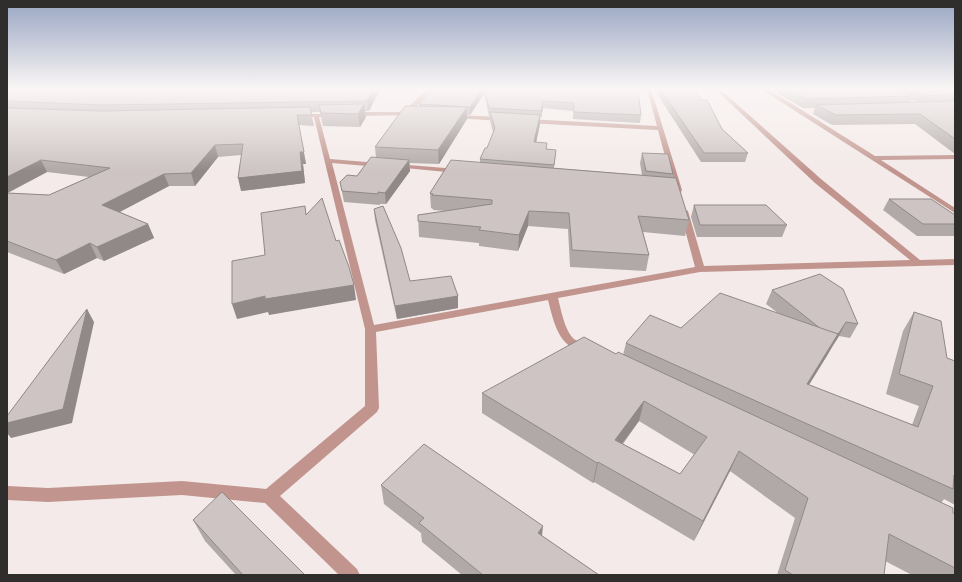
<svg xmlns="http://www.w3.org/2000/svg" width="962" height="582" font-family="'Sofia Sans Condensed',sans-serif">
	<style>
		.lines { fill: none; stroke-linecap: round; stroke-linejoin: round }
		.minor { fill: #c1958e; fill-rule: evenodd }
		.wall { fill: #b0a9a8; fill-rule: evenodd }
		.shaded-wall { fill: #908988 }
		.building { fill: #cdc4c3; stroke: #908988; fill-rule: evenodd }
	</style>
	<rect width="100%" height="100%" fill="#f3eae9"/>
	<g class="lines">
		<!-- minor -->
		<g class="minor">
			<polygon points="430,89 436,89 429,93 411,112 415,113 415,115 353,116 350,114 353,112 403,112 425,91"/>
			<polygon points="647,89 651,89 682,190 681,192 675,192 674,190 658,130 527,123 524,121 527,119 657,126"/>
			<path d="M715,89H720L821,179L920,260L955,259V265L700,272L558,298C561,310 565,331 574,339C579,343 586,343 590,349L588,352L584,353C558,346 554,323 548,300L376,332L379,408L377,412L280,496L357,569L360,575H339L265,503L182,495L48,502L7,500V486L48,488L182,481L266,489L365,406V329L314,117H299L297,116V114H335V116L333,117H319L330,159L379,163L382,165L379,167L332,163L374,325L695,267L680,211L684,209L688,211L704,266L910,260L815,183Z"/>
			<polygon points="761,89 767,89 789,102 875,156 955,155 955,159 881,160 955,208 955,213"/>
			<polygon points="455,115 503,117 506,119 503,121 453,118 453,116"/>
			<polygon points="397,164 457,169 460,171 457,173 395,167 394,166"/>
		</g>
	</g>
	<!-- wall -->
	<g class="wall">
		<path d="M7,89H380L369,111H365L366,117L360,127L323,126L320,112H311L314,126L299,125L306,164H303L305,183L241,191V155L218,157L195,186H169L120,212L148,224L154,238L104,261L97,258L64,274L7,252ZM47,172L89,177L49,195L8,193Z"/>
		<polygon points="434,89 638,89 641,115 640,123 573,119 573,111 543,108 541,118 540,118 540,124 536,142 547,149 556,150 554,168 642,175 640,163 642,153 673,174 673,178 689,220 685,236 643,232 649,255 646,271 570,267 568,229 528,226 518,251 479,246 479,243 419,237 418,215 446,211 433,210 433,209 431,208 430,193 480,163 480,159 487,148 493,132 490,121 490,116 489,116 484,94 470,115 467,115 467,119 439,164 410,163 410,171 386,204 380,204 380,205 344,202 340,182 357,176 376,158 375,147 419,106 419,104"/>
		<polygon points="654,89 694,89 701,100 722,129 748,153 745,162 701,162"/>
		<path d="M770,89H955V154L915,124L832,125L813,114L815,108H803ZM911,100L917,102H910Z"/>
		<polygon points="889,199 955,215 955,236 917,236 883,210"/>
		<polygon points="694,205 787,225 782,237 697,237 691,217"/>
		<polygon points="374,209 410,281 458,296 458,308 397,319 375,220"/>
		<path d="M772,290L858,324L850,338L839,336L809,385L912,425L919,406L886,394L903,331L914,312L947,358L955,361V505L944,499L941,503L953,513L955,514V575H912L885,561L884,575H777L795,518L730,471L694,541L594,482L593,483L482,413V393L616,354L623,355L626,343L681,328L778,313L766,304ZM639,421L695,455L680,474L623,444Z"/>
		<polygon points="381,485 542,536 599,575 462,575 422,542 421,533 384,504"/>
		<polygon points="193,520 305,575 236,575 205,541"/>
	</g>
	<!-- shaded-wall -->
	<g class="shaded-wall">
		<polygon points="374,89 380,89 369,111 367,101"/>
		<polygon points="482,89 484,89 484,94 470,115 470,107"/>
		<polygon points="543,101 543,108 541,118 541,111"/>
		<polygon points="364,104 366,117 360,127 358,114"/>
		<polygon points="467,107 467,119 439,164 438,150"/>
		<polygon points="297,115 306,164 303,164 305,183 241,191 238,178"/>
		<polygon points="540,115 540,124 534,152 534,142"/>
		<polygon points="215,145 218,157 195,186 191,173"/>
		<polygon points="41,160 47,172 7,193 7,177"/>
		<polygon points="409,160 410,171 386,204 385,193"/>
		<polygon points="164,174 169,186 108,218 102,205"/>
		<polygon points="529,211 528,226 518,251 519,235"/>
		<polygon points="148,224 154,238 104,261 97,247"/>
		<polygon points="90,243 97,258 64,274 56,260"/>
		<polygon points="354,285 356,300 269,315 268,312 237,319 232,304 265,296"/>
		<polygon points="458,296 458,308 397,319 395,306"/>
		<polygon points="87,309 94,322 72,423 11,438 7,433 7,423"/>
		<polygon points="846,322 839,336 828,353 835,339"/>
		<polygon points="838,334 828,354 797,404 807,384"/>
		<polygon points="644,401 639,421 610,460 615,440"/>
		<polygon points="739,451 730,471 694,541 703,521"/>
		<polygon points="598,462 594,482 593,483 597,463"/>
		<polygon points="543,526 541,545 538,533"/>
	</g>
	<!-- building -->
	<g class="building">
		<polygon points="7,89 374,89 367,101 102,105 7,101"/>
		<polygon points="434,89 482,89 470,107 419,104"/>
		<polygon points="484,89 638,89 641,115 574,112 574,103 543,101 541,111 489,108"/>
		<polygon points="660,89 694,89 701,100 707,100 722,129 748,153 704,153"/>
		<polygon points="789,89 896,89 913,96 807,99"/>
		<polygon points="911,89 955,89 955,94 926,96 925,94"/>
		<polygon points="955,101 955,139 920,114 836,115 816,105"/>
		<polygon points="364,104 358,114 321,113 319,105"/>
		<polygon points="405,106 467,107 438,150 375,147"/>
		<polygon points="310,107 312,115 297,115 304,152 300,152 302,171 238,178 243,144 215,145 191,173 164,174 102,205 148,224 97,247 90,243 56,260 7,241 7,193 49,195 110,168 41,160 7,177 7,108 102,111"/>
		<polygon points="490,112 540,115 534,142 547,143 546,149 556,150 554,165 480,159 485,148 487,148 495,128"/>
		<polygon points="642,153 668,154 673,174 646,171"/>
		<polygon points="371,157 409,160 385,193 378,192 378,194 342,191 340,182 347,175 357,176"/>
		<polygon points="451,160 676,178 689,220 638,216 649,255 572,250 569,213 529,211 519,235 479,230 481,227 418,221 418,215 492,204 492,200 432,195 433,194 430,193"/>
		<polygon points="322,198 336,241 339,240 349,267 354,285 265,299 265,296 232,304 232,261 265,255 261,213 305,206 306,215"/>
		<polygon points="889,199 931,199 955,215 955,224 923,224"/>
		<polygon points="694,205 766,205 787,225 700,225"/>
		<polygon points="383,206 401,248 410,281 451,276 458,296 395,306 374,209"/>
		<polygon points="820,274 843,289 858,324 846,322 835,339 838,334 821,329 772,290"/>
		<polygon points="720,293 838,334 807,384 918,427 933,386 899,374 914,312 941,321 947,358 955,361 955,476 954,475 953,489 626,343 650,315 681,328"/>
		<polygon points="87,309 63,409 7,423 7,416"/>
		<path d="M584,337L616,354L618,352L953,508V513L955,514V568L889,534L884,575H793L785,570L808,498L739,451L703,521L598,462L597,463L482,393ZM644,401L707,437L680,474L615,440Z"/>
		<polygon points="424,444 543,526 538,533 599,575 483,575 419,523 424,518 381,485"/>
		<polygon points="222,492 305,575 243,575 193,520"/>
	</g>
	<!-- sky -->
	<linearGradient id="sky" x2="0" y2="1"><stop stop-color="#98a5c2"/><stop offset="0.52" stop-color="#faf6f5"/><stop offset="1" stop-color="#faf6f5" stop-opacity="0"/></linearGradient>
	<rect width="962" height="171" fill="url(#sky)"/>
	<!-- border -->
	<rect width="962" height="582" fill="none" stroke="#302d2d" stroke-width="16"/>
</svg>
